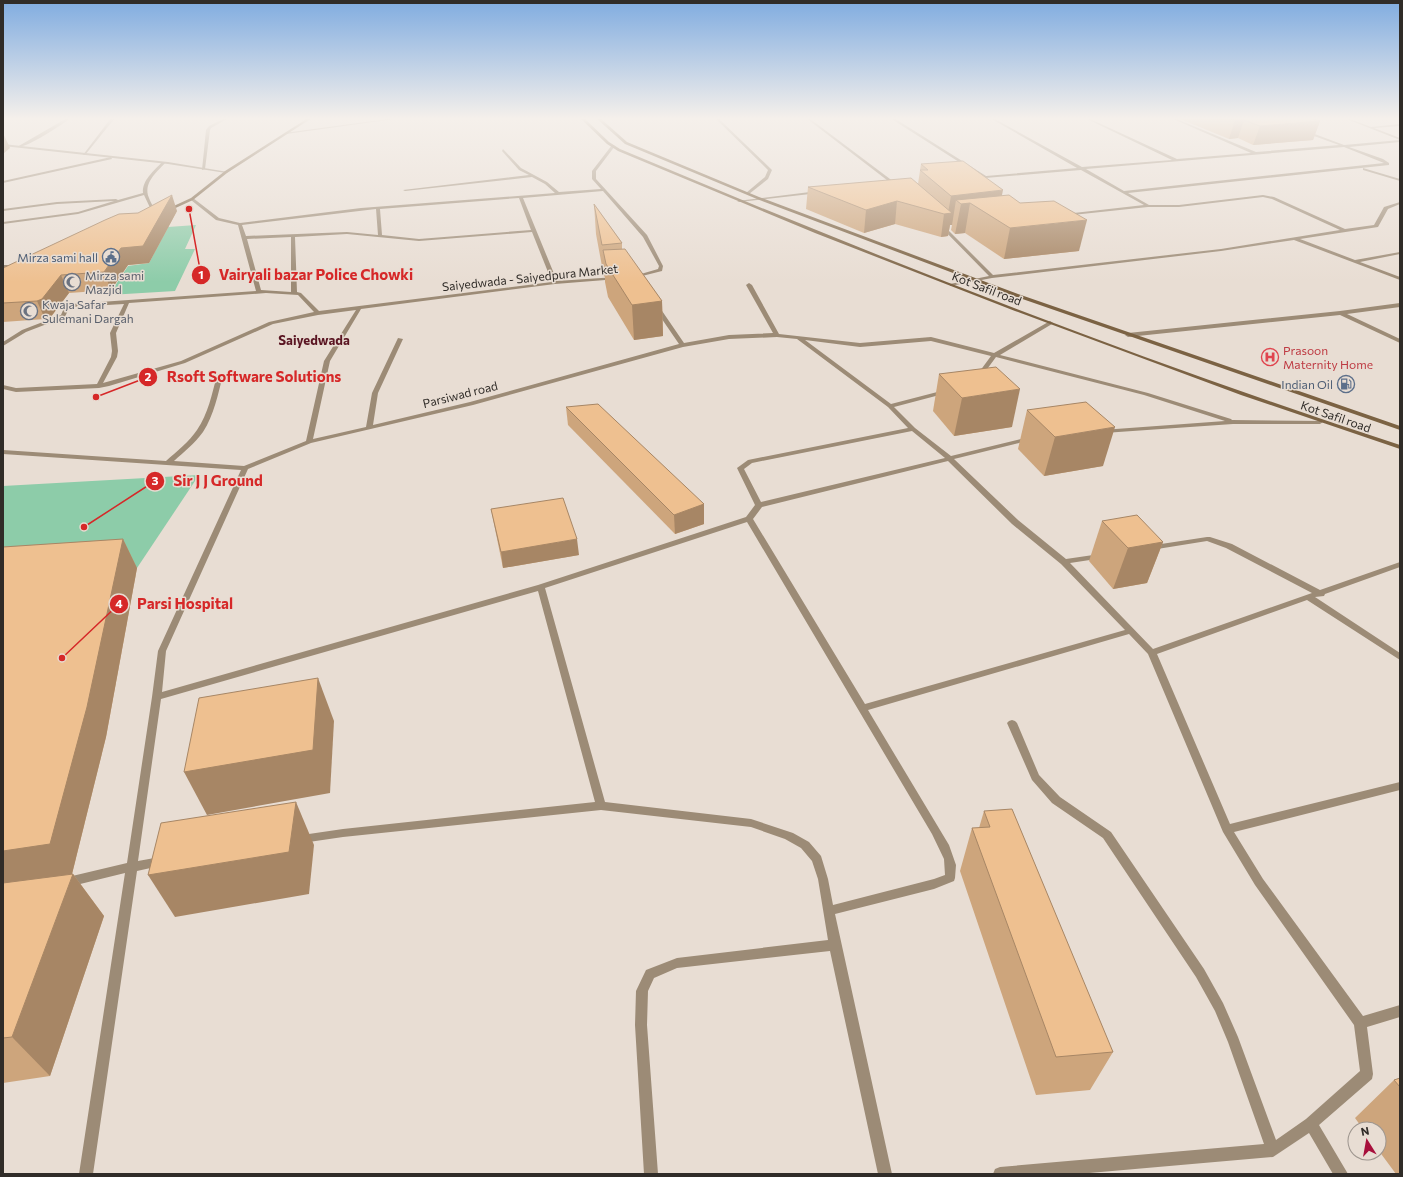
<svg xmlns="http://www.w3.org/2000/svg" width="1403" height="1177" font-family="Commissioner,sans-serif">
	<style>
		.green { fill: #8dcca9 }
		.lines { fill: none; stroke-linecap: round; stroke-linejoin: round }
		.minor { fill: #9c8b76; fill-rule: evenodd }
		.tertiary { fill: #9c8b76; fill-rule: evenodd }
		.secondary { fill: #7b6243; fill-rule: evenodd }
		.wall { fill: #cda57c }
		.shaded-wall { fill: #a78665 }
		.building { fill: #eec090; stroke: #a78665 }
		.labels { text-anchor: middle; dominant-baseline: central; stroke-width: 3; stroke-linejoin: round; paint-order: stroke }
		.far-service-label { font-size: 12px; fill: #4e5e75; stroke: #e8ddd3; text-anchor: end }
		.far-worship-label { font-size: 12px; fill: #5b616d; stroke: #e8ddd3; text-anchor: start }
		.far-street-label { font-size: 12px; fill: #302c28; stroke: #e8ddd3 }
		.far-health-label { font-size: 12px; fill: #be3a42; stroke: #e8ddd3; text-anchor: start }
		.far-neighbourhood-label { font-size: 13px; font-weight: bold; fill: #5a1522; stroke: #e8ddd3 }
		.leader { fill: none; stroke: #d62828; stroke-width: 1.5 }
		.callout-dot { fill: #d62828; stroke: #e8ddd3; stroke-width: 1.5 }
		.mark-label { font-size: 12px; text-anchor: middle; font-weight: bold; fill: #fff }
		.callout-label { font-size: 15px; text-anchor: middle; font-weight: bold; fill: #d62828; stroke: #e8ddd3; stroke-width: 3; stroke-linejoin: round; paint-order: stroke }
	</style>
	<rect width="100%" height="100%" fill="#e8ddd3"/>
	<!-- green -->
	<g class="green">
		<polygon points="196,225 185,249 195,249 175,291 109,295 128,266 149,263 168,227"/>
		<polygon points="199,475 137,568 3,578 3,486"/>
	</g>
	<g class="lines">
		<!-- minor -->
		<g class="minor">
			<path d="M67,118H71C63,124 25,149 17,147Z"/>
			<polygon points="111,118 115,118 85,155 83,155"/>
			<polygon points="225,118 229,118 211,128 210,130 205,169 202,170 206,130 209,126"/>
			<polygon points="395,118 402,118 286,134 284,133"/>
			<polygon points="715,118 718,118 772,170 768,179 749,194 746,193 765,177 768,170"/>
			<polygon points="806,118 809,118 898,185 898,187 896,187"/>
			<path d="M890,118H894L986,176L1077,168L990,118H993L1082,167L1172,160L1085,118H1088L1177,159L1251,153L1171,118H1174L1256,152L1339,145L1303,132L1304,130L1344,145L1400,140L1344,118H1347L1371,127L1400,124V126L1374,128L1400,138V142L1349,147L1383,159L1389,163V165L1128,193L1149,205H1179L1263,195L1274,197L1345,229L1374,225L1384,207L1400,202V204L1388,209L1378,227L1300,239L1355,260L1400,252V254L1360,262L1400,277V280L1294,240L1221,251L992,278L950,286V284L989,276L939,225V223H941L993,275L1221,249L1340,230L1272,199L1263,197L1179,207H1148L1063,216V214H1065L1144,205L1081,170L973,179V177L981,176ZM1344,147L1384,163L1124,191L1086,169Z"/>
			<path d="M612,145L615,146L596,171V179L647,235L663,266L662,271L634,278V276L658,269L659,266L643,237L603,191L523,198L557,281L616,277H618V279L555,284L361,309L330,361L313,439L366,427L372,393L398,338L403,339L378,393L373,425L470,402L679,344L653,306L656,304L658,305L684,343L729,335L773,333L746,285L749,283L752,285L779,334L860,343L931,337L994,353L1050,321L1053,323L1052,324L1000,355L1148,393L1231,419L1232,420L1322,421L1323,422L1320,424H1233L1104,433L1101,431L1102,430L1225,421L1144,395L996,357L982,376H978L977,375L991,356L931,341L860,347L805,340L891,404L945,390L947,391V393L894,407L915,428L951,456L1029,437L1031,438V440L954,459L1018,520L1066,559L1100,554H1103L1104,556L1103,558L1070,563L1153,649L1312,593L1226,548L1207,541L1151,550L1147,548L1148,546L1207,537H1210L1232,544L1320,590L1400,562V567L1325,594L1324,596L1315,597L1400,653V660L1307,600L1157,654L1230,824L1400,782V790L1234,832L1263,879L1363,1016L1400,1005V1017L1367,1027L1373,1074L1372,1079L1319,1125L1348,1174H1333L1309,1133L1273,1157L1078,1174H993L995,1169L1000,1167L1264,1144L1228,1042L1215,1011L1196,977L1103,838L1052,803L1032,780L1007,723L1009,721L1012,720L1015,721L1017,723L1039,775L1060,797L1111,832L1204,969L1223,1003L1238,1037L1276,1140L1306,1119L1360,1071L1354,1025L1255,885L1223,832L1148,654L1129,634L868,710L949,845L956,865L955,878L954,881L934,889L835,914L892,1174H878L830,951L677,968L654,978L648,991L647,1025L658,1174H644L635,1025L636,991L646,970L677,958L828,940L818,879L812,861L801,848L785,839L751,827L601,810L343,837L302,843L298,842L297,839L298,836L302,835L343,829L595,802L538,591L161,699L138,861L160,857L164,859L165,862L164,865L137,871L93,1174H79L125,873L68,887L64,885L63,882L64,879L68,877L127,863L152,697L158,651L241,470L3,454V450L166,461C177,451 189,442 197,430C208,414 212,394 217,375L220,373L223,375C218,394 214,415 203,432C195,443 184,452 174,461L244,466L306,441L324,361L356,310L318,315L273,324L185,363L109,386L99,388L16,392L3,389V385L16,388L97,384L111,357L112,351L110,333L124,304L73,307L68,310L65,317L26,332L3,346V342L22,330L61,315L64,308L72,304L256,291L238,225L216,220L191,200V198H193L219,218L240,223L361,208L555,193L545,184L532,177L405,191L403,190L529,175L519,170L502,151L503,149L521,168L547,182L559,192L601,189L592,179V171ZM519,198L531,230L419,239L382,235L380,209ZM376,209L378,235L347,232L246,236L242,225ZM532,232L552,282L319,311L301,293L297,292L295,237L347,234L419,241ZM291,237V292L261,290L247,239ZM266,293L298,295L314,312L269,322L181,361L103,383L117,357L118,351L116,333L129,303ZM777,337L797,339L888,407L908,428L748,460L737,468L755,505L746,517L538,585L162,692L166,651L248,469L311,443L473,405L683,347L729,339ZM912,431L945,458L761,502L744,469L752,463ZM948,461L1012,524L1061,564L1125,630L865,704L753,519L762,507ZM747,522L932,834L944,859L945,875L934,879L833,905L828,879L821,856L809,842L793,833L751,819L605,802L545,588Z"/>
			<polygon points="111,157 112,159 3,183 3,181"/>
			<path d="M162,162L165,163C156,173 143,183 149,198C151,204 156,210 157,215L153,214L144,195L78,214L3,224V222L78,212L114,201L57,204L3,211V209L57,202L116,199L118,200L143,193C142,180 154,171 162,162Z"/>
			<polygon points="1363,168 1400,179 1400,181 1363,170"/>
			<polygon points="818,191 819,193 739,202 737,201"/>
			<polygon points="3,265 18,265 20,266 18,267 3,267"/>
			<polygon points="1400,303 1400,307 1347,314 1400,339 1400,343 1340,315 1128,337 1125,335 1128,333 1340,311"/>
		</g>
		<!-- tertiary -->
		<polygon class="tertiary" points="3,144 168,162 228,172 226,173 168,164 3,146"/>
		<!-- secondary -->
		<g class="secondary">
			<polygon points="308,118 312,118 227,173 193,200 169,211 165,210 191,198 225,171"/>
			<path d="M580,118H584L609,142L620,149C876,257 1136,359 1400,445V449L1241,395L1015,311L815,233L618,151L607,144Z"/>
			<polygon points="596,118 600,118 627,142 759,197 1018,294 1400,426 1400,430 1014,296 757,199 625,144"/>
		</g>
	</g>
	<!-- wall -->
	<g class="wall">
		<polygon points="1178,118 1310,118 1320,121 1313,140 1253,145 1238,138 1229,139"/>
		<polygon points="921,164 1002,196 1079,251 1004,259 965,233 955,234 951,230 952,225 950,225 948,236 941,237 895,224 864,233 806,209 808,187 918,184"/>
		<polygon points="594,204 622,243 622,249 662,301 663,336 634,340 608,297 605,282 605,276 604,277 596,234"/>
		<polygon points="177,211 149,263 128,265 111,290 69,293 50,318 45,319 3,322 3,268"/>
		<polygon points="939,374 1012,427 954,436 933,411"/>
		<polygon points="566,407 704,504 704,524 675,534 568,425"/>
		<polygon points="1027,410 1103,466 1044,476 1018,449"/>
		<polygon points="491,509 579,555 503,568 494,524"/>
		<polygon points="1102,521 1163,542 1147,583 1113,589 1089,561"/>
		<polygon points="123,539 137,568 106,737 72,874 73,874 104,916 50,1076 3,1083 3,547"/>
		<polygon points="984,811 1113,1052 1090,1090 1036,1095 960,871 972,828 979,828"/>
		<polygon points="1400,1078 1400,1174 1396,1174 1379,1151 1379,1129 1363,1129 1355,1118 1394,1080"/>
	</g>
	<!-- shaded-wall -->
	<g class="shaded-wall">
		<polygon points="1235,120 1244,120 1238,138 1229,139"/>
		<polygon points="1320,121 1313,140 1253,145 1260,126"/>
		<polygon points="3,133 10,148 3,154"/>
		<polygon points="1003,190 997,220 970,203 965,233 955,234 961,204 956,200 952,225 950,225 948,236 941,237 944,214 948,213 951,196"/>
		<polygon points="172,195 177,211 149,263 128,265 111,290 104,272 121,248"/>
		<polygon points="897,201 895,224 864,233 866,210"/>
		<polygon points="1087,220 1079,251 1004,259 1010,228"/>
		<polygon points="61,275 69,293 50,318 45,319 37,301"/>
		<polygon points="662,301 663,336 634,340 632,305"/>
		<polygon points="1020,389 1012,427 954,436 962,398"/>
		<polygon points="1115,427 1103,466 1044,476 1055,437"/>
		<polygon points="704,504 704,524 675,534 674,515"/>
		<polygon points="123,539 137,568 106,737 72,874 3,886 3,851"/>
		<polygon points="577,539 579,555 503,568 501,552"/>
		<polygon points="1163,542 1147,583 1113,589 1128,548"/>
		<polygon points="318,678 334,721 330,793 207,815 184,772"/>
		<polygon points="296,802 314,845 309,894 175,917 148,875"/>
		<polygon points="73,874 104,916 50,1076 12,1037"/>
	</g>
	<!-- building -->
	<g class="building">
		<polygon points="1228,118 1310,118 1320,121 1260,126 1244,120 1235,120"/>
		<polygon points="963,161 1003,190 951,196 920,170 928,170 921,164"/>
		<polygon points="911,178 952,213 944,214 897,201 866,210 808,187"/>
		<polygon points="172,195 143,246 121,248 104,272 61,275 42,299 37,301 3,303 3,268 105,220 119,214 138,213"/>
		<polygon points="1009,195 1020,203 1054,201 1087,220 1010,228 970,203 961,204 956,200"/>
		<polygon points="594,204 622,243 602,245"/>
		<polygon points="625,249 662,301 632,305 606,264 603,250"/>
		<polygon points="996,367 1020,389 962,398 939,374"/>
		<polygon points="1086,402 1115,427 1055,437 1027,410"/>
		<polygon points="598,404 704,504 674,515 566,407"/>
		<polygon points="563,498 577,539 501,552 491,509"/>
		<polygon points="1137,515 1163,542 1128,548 1102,521"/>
		<polygon points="123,539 87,707 50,844 3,851 3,547"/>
		<polygon points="318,678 313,750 184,772 199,698"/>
		<polygon points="296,802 289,852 148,875 161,823"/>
		<polygon points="1012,809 1113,1052 1056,1057 972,828 990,827 984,811"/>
		<polygon points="73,874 12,1037 3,1038 3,883"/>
		<polygon points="1400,1078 1400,1087 1394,1080"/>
	</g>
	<!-- sky -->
	<linearGradient id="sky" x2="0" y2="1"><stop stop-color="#80ace0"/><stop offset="0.42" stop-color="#f5f0eb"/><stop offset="1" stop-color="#f5f0eb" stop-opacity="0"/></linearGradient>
	<rect width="1403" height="282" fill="url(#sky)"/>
	<!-- icons -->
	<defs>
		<g id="civic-ring" transform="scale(0.9)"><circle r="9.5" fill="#e8ddd3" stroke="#5c6f8a" stroke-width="1.5"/><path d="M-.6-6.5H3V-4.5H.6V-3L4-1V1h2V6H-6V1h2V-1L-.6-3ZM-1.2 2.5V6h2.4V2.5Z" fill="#5c6f8a"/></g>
		<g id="mosque-ring" transform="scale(0.9)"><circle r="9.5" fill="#e8ddd3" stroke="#6b7280" stroke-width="1.5"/><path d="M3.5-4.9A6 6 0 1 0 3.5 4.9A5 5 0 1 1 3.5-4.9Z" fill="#6b7280"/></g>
		<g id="hospital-ring" transform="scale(0.9)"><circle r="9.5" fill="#e8ddd3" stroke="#e0444e" stroke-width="1.5"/><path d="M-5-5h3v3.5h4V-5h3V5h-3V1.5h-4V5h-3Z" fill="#e0444e"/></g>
		<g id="fuel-ring" transform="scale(0.9)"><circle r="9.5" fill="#e8ddd3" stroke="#5c6f8a" stroke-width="1.5"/><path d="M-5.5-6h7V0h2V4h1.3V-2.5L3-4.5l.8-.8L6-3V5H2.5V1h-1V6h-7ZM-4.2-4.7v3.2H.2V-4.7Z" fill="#5c6f8a"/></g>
	</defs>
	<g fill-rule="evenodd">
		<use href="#civic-ring" x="111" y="257"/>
		<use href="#mosque-ring" x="72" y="282"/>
		<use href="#mosque-ring" x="29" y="311"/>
		<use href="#hospital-ring" x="1270" y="357"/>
		<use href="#fuel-ring" x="1346" y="384"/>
	</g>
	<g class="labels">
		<!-- far-service labels -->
		<g class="far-service-label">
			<text x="98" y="257">Mirza sami hall</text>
			<text x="1333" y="384">Indian Oil</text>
		</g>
		<!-- far-worship labels -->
		<g class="far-worship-label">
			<text x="85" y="275">Mirza sami<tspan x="85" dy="14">Mazjid</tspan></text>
			<text x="42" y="304">Kwaja Safar<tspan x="42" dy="14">Sulemani Dargah</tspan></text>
		</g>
		<!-- far-street labels -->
		<g class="far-street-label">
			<text transform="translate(530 277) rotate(-6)">Saiyedwada - Saiyedpura Market</text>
			<text transform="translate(987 288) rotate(21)">Kot Safil road</text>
			<text transform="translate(460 394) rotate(-14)">Parsiwad road</text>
			<text transform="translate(1336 416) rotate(19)">Kot Safil road</text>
		</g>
		<!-- far-health labels -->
		<g class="far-health-label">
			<text x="1283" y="350">Prasoon<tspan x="1283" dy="14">Maternity Home</tspan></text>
		</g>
		<!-- far-neighbourhood labels -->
		<g class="far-neighbourhood-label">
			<text x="314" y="340">Saiyedwada</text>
		</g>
	</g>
	<!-- callouts -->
	<path class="leader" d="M189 209L201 275M96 397L148 377M84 527L155 481M62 658L119 604"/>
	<g class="callout-dot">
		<circle cx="189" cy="209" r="4"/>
		<circle cx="96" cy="397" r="4"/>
		<circle cx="84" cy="527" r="4"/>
		<circle cx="62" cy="658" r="4"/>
		<circle cx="201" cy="275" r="10"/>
		<circle cx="148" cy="377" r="10"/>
		<circle cx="155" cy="481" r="10"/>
		<circle cx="119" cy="604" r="10"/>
	</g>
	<g class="mark-label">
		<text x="201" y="279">1</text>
		<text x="148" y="381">2</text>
		<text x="155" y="485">3</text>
		<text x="119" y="608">4</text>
	</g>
	<g class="callout-label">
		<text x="316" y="280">Vairyali bazar Police Chowki</text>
		<text x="254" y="382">Rsoft Software Solutions</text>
		<text x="218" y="486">Sir J J Ground</text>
		<text x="185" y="609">Parsi Hospital</text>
	</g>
	<!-- border -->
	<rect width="1403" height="1177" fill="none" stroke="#302c28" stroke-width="8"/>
	<!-- north arrow -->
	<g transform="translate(1367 1141) rotate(349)"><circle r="19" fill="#e8ddd3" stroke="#9e968f"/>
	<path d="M0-3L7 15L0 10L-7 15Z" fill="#a70f3b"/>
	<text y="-6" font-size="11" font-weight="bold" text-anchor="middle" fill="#302c28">N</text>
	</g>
</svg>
